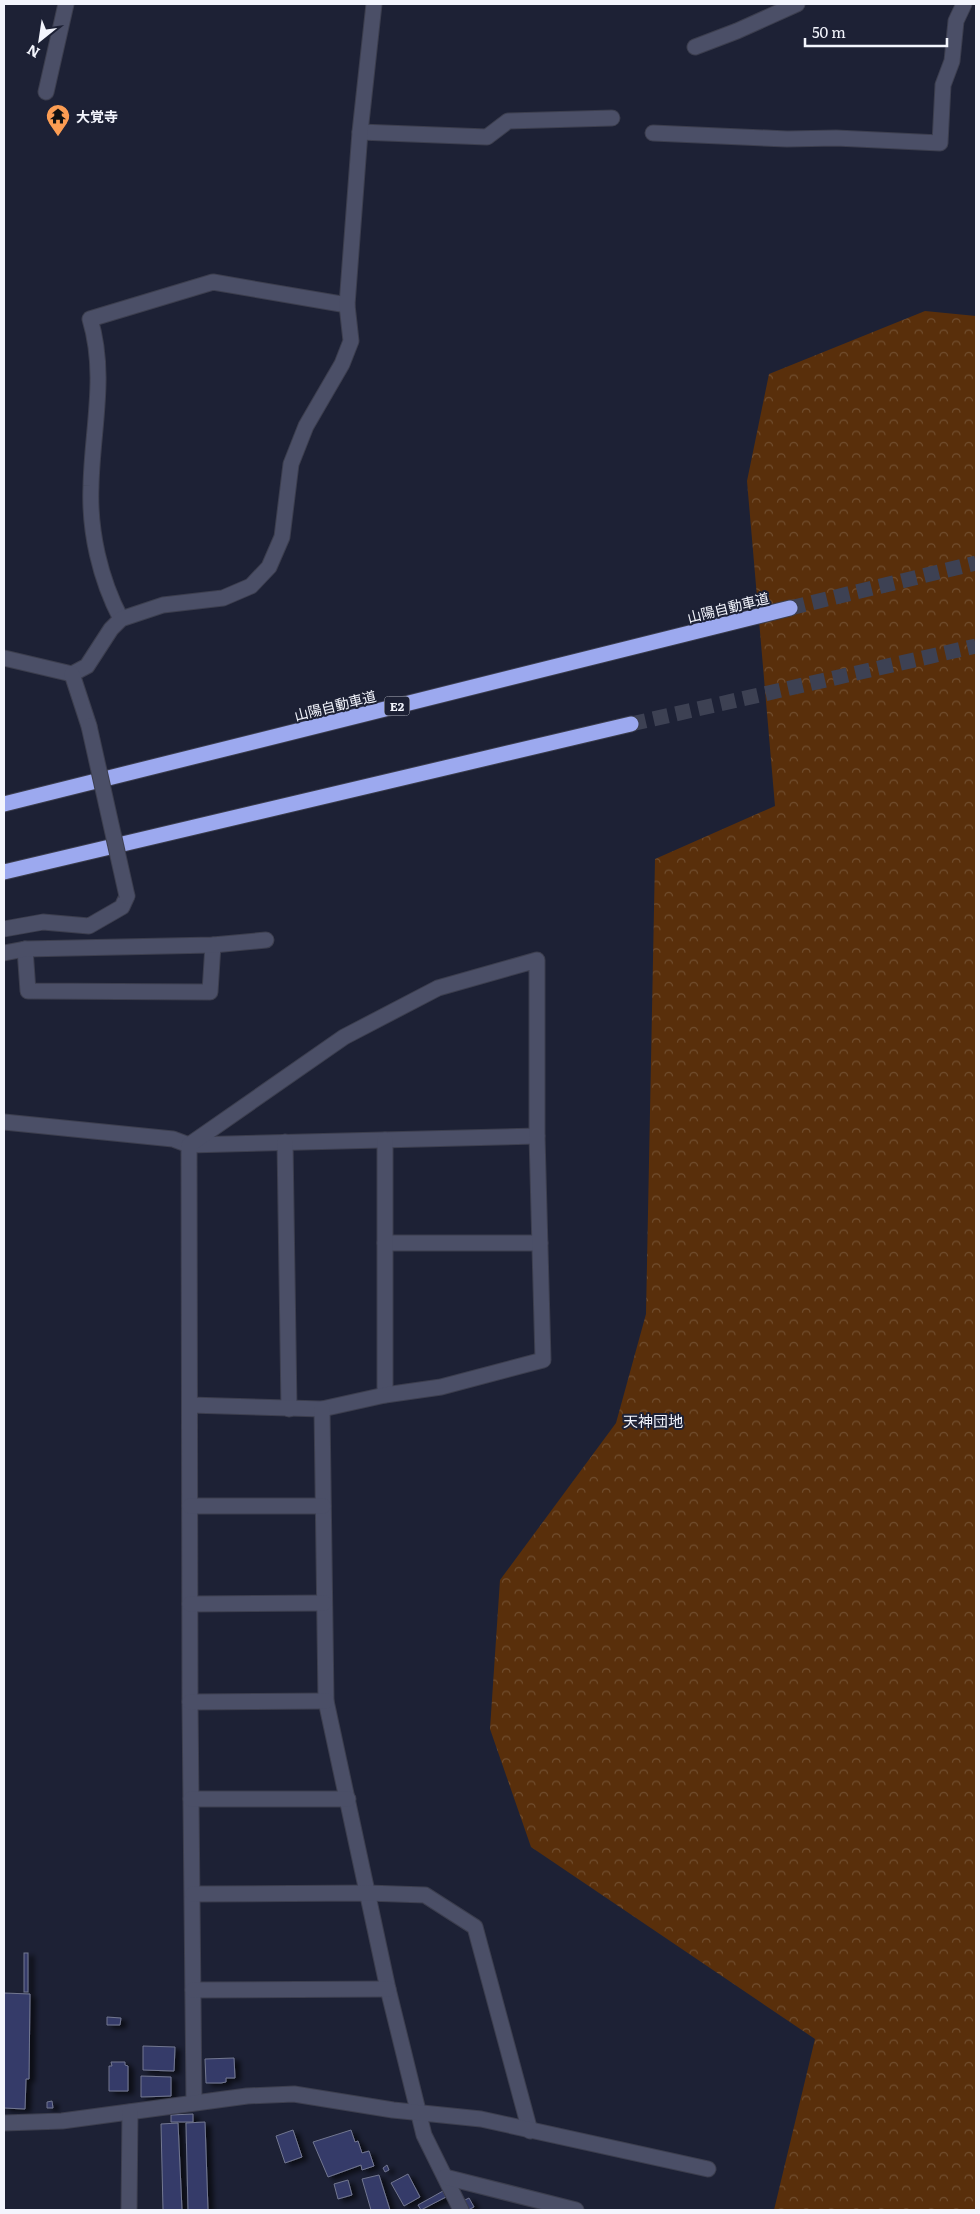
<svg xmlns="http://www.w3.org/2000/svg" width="980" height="2214" font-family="Literata,'Noto Sans JP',serif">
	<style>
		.forest { fill: url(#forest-crowns) }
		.building { fill: #353b69; stroke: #727790; filter: url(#shadow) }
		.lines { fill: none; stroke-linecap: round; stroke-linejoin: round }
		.highway-tunnel { stroke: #3d4153; stroke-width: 15; stroke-dasharray: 15 8; stroke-linecap: butt }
		.minor-casing { stroke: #3c3e4e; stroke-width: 17 }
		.highway-casing { stroke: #3c3e4e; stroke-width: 17 }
		.minor { stroke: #4b4f67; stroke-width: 15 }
		.highway { stroke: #9ca9ef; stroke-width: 15 }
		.minor-bridge-casing { stroke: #3c3e4e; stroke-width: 17; stroke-linecap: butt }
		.minor-bridge { stroke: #4b4f67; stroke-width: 15 }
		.labels { text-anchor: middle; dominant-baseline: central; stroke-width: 4; stroke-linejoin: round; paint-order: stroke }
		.shield { fill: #1d2135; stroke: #b3b5c1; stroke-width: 1 }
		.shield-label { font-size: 12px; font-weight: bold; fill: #f3f5fd }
		.poi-label { font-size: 14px; font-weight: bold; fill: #f3f5fd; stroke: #1d2135; text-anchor: start }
		.street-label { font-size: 14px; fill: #f3f5fd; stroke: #1d2135 }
		.neighbourhood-label { font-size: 15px; fill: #f3f5fd; stroke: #1d2135 }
	</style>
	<defs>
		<pattern id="forest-crowns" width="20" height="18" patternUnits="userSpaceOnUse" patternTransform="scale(1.25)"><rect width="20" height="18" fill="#592f0b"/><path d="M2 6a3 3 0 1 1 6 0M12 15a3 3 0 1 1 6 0" fill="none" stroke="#714e2f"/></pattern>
		<filter id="shadow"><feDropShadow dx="5.5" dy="3" stdDeviation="2.5" flood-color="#0009"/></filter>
	</defs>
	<rect width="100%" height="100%" fill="#1d2135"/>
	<!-- forest -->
	<polygon class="forest" points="925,311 976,316 976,2210 774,2210 815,2039 531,1847 490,1729 500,1580 616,1423 646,1314 655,859 775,806 747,481 769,374"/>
	<!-- building -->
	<g class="building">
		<rect x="24" y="1953" width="4" height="39"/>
		<polygon points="4,1993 30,1994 29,2079 26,2079 25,2109 4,2108"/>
		<polygon points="107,2017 121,2018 120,2025 107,2025"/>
		<polygon points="143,2046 175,2047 174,2071 143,2070"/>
		<polygon points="234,2058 235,2078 226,2078 226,2082 221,2083 206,2083 205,2059"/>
		<polygon points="111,2062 125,2062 125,2065 128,2066 128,2091 109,2091 109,2066 112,2066"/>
		<polygon points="141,2076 171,2077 171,2096 141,2097"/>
		<polygon points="52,2101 53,2108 47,2108 47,2102"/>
		<polygon points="193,2114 193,2122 171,2122 171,2115"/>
		<polygon points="205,2122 208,2210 188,2210 186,2123"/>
		<polygon points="178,2123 182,2210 163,2210 161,2124"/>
		<polygon points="293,2130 302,2157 285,2163 276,2136"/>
		<polygon points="351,2130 355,2142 358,2141 362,2153 369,2151 374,2166 362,2170 361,2165 328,2177 313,2142"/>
		<polygon points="387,2165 389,2170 385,2172 383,2168"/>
		<polygon points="408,2174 420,2197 404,2206 391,2183"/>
		<polygon points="379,2175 390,2210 371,2210 362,2179"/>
		<polygon points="348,2180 352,2195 338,2199 334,2184"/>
		<polygon points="443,2191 446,2197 421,2210 418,2205"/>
		<polygon points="469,2198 474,2207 468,2210 463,2201"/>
	</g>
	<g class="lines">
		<!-- highway-tunnel -->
		<g class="highway-tunnel">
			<polyline points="790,608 976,563"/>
			<polyline points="631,724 976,646"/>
		</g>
		<!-- minor casing -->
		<g class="minor-casing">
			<g id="minor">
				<polyline points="695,47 737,31 797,4"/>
				<polyline points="46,92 66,4"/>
				<polyline points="360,132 487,137 508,121 612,118"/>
				<polyline points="653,133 787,139 836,138 940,143 943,85 952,61 956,21 964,4"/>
				<path d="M121,619C100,579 89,531 91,486C92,430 107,375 90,319L213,282L347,305"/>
				<polyline points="4,658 72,674 87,666 111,629 121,619 163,605 223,598 251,586 269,567 282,537 291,464 306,426 342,364 351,341 347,305 360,132 374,4"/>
				<polyline points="72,674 89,726"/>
				<polyline points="4,929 43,922 89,926 122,907 127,896"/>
				<polyline points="25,949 28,991 210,992 213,945"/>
				<polyline points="4,953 25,949 213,945 266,940"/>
				<polyline points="4,1122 173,1139 189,1145 537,1136"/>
				<polyline points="285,1142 289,1409"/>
				<polyline points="385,1243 540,1243"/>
				<polyline points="385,1395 385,1140"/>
				<polyline points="190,1405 322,1409 385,1395 441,1387 543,1360 537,1136 537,960 438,988 344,1037 189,1145 190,1702 194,2102"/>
				<polyline points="322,1409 326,1701 388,1989 424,2135 461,2210"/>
				<polyline points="190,1506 323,1506"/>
				<polyline points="190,1604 324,1603"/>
				<polyline points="190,1702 326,1701"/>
				<polyline points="191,1799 348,1799"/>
				<polyline points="193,1894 367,1893 425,1895 475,1927 530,2131"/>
				<polyline points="193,1990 388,1989"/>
				<polyline points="4,2123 62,2121 247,2096 294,2094 393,2110 481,2119 708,2169"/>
				<polyline points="445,2177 576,2210"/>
				<polyline points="129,2210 130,2112"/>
			</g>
		</g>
		<!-- highway casing -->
		<g class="highway-casing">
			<g id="highway">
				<polyline points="4,804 790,608"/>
				<polyline points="4,872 631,724"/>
			</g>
		</g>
		<!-- minor -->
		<use href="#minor" class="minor"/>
		<!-- highway -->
		<use href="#highway" class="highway"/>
		<!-- minor-bridge casing -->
		<g class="minor-bridge-casing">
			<polyline id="minor-bridge" points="89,726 127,896"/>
		</g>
		<!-- minor-bridge -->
		<use href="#minor-bridge" class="minor-bridge"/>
	</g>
	<!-- icons -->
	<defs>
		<g id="temple-pin" transform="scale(1.25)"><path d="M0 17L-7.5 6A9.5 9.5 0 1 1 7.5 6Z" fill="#fc9d53" stroke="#1d2135"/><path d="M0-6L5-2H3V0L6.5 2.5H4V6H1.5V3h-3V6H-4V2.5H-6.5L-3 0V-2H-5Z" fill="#111"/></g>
	</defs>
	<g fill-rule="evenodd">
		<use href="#temple-pin" x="58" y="116"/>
	</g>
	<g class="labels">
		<!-- shield labels -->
		<rect class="shield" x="384.5" y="696.5" width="25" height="19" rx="4"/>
		<g class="shield-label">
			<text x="397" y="706">E2</text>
		</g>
		<!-- poi labels -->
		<g class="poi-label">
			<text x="76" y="116">大覚寺</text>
		</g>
		<!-- street labels -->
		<g class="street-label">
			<text transform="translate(728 607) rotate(-14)">山陽自動車道</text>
			<text transform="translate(335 705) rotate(-14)">山陽自動車道</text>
		</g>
		<!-- neighbourhood labels -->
		<g class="neighbourhood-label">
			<text x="653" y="1420">天神団地</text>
		</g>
	</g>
	<!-- border -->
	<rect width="980" height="2214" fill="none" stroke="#f3f5fd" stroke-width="10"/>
	<!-- north arrow -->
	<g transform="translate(40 40) rotate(210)" stroke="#1d2135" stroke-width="4" paint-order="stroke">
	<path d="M0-4L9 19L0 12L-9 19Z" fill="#f3f5fd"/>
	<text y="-8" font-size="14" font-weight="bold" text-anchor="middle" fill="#f3f5fd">N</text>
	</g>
	<!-- scale -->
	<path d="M805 38v8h142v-8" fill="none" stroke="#f3f5fd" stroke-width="2.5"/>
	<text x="812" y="38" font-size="15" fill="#f3f5fd" stroke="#1d2135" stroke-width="4" paint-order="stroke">50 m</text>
</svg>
